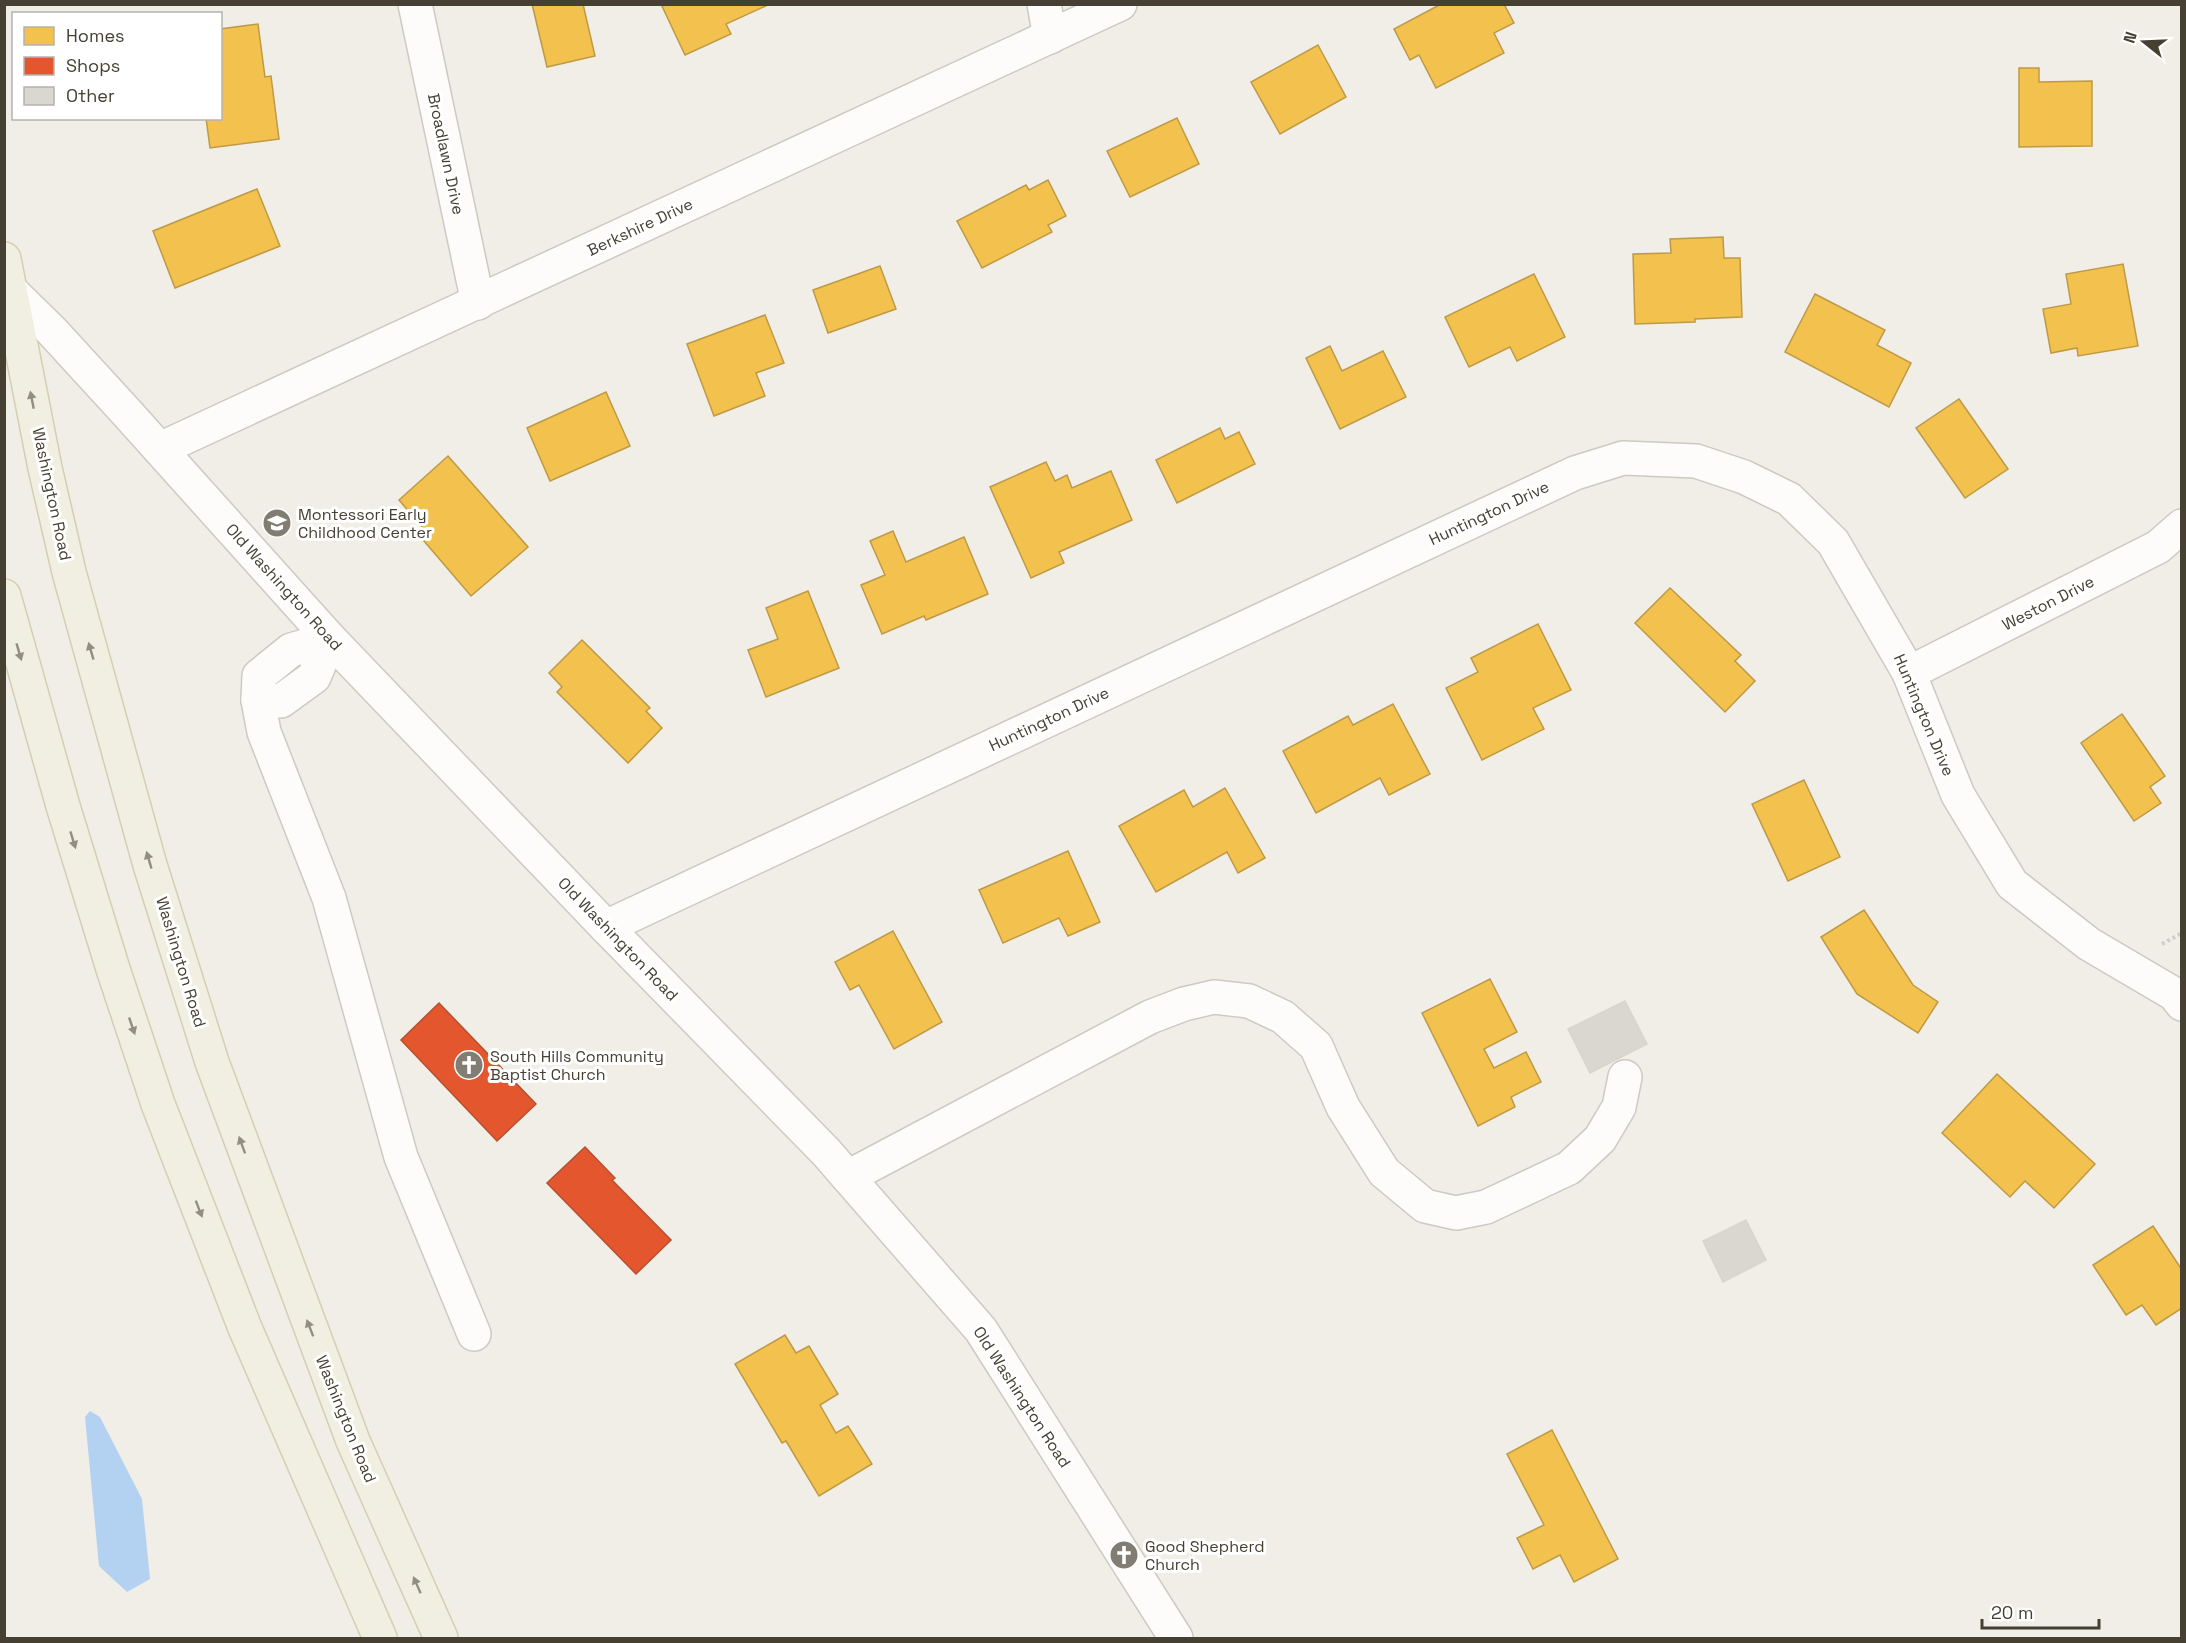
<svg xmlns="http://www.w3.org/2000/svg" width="2186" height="1643" font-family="'Space Grotesk',sans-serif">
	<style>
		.water { fill: #b3d2f1 }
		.homes { fill: #f2c14e; stroke: #be9a46; stroke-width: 1.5 }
		.shops { fill: #e4572e; stroke: #b55030; stroke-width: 1.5 }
		.building { fill: #d9d7cf; stroke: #d8d5cc; stroke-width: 1.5 }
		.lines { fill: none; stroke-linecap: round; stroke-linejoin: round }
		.minor-casing { stroke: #cccac2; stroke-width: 36 }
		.major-casing { stroke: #d4ceb2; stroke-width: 36 }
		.path { stroke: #d1cec9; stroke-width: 4; stroke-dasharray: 3 3; stroke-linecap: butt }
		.minor { stroke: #fdfcfb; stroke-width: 33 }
		.major { stroke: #f1eee2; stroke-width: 33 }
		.oneway { fill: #938e82 }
		.labels { text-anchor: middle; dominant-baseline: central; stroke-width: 6; stroke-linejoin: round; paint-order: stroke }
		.street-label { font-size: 16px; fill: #464033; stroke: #fff }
		.poi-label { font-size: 16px; fill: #464033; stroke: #fff; text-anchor: start }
	</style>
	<rect width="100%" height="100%" fill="#f0eee6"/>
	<!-- water -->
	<polygon class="water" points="90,1411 100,1417 142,1499 150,1579 127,1592 99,1566 85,1417"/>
	<!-- homes -->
	<g class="homes">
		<polygon points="532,4 583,4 595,56 547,67"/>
		<polygon points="661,4 770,4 726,24 731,34 685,55"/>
		<polygon points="1441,4 1504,4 1514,23 1494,33 1504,53 1436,88 1419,55 1410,60 1394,29"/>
		<polygon points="258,24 265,77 271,76 279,139 210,148 206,118 220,118 220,29"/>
		<polygon points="1318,45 1346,97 1280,134 1251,82"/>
		<polygon points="2019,68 2039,68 2039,82 2092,81 2092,146 2019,147"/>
		<polygon points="1177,118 1199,164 1130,197 1107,151"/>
		<polygon points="1048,180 1066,216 1048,225 1052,232 982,268 957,221 1026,185 1029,190"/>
		<polygon points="257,189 280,246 175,288 153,231"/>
		<polygon points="1723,237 1724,258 1740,258 1742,317 1695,319 1695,322 1635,324 1633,254 1671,253 1670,239"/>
		<polygon points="2123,264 2138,346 2078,356 2077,348 2051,353 2043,309 2071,304 2066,274"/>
		<polygon points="880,266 896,309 828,333 813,290"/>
		<polygon points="1534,274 1565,337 1517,361 1510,347 1469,367 1445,317"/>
		<polygon points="1815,294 1885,330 1877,345 1911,363 1889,407 1785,352"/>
		<polygon points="765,315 784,363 756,373 765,396 714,416 687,344"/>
		<polygon points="1330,346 1342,371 1383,351 1406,397 1340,429 1306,358"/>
		<polygon points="606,392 630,446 550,481 527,428"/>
		<polygon points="1959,399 2008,469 1965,498 1916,428"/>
		<polygon points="1220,428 1225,439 1239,432 1255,464 1177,503 1156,460"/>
		<polygon points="448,456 528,547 471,596 418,534 424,529 399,500"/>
		<polygon points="1046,462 1055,481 1067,475 1072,488 1111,471 1132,520 1059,552 1064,563 1031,578 990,487"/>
		<polygon points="893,531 906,562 964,537 988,594 926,620 924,616 882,634 861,585 885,575 870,541"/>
		<polygon points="1670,588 1741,655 1735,661 1755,681 1725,712 1635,623"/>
		<polygon points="808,591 839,668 766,697 748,650 778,639 766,608"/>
		<polygon points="1538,624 1571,690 1533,708 1544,729 1482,760 1446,688 1478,672 1471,658"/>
		<polygon points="582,640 650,708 646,711 662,728 628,763 557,692 562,687 549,673"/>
		<polygon points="1393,704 1430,774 1389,795 1380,778 1316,813 1283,751 1348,716 1353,725"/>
		<polygon points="2122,714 2165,776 2150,787 2161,803 2134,821 2081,743"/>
		<polygon points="1804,780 1840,857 1788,881 1752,804"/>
		<polygon points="1225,788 1265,858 1238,873 1227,852 1156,892 1119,826 1184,790 1193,807"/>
		<polygon points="1068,851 1100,922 1068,936 1059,918 1003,943 979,890"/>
		<polygon points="1864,910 1913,985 1938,1002 1918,1033 1857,994 1821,937"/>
		<polygon points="893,931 942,1022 894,1049 859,985 850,990 835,962"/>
		<polygon points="1490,979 1517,1032 1484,1049 1494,1068 1526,1052 1541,1082 1511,1097 1515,1107 1478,1126 1422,1013"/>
		<polygon points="1997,1074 2095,1164 2054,1208 2025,1181 2010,1197 1942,1133"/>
		<polygon points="2153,1226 2182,1270 2182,1308 2156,1325 2142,1305 2126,1315 2093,1265"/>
		<polygon points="785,1335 796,1353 809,1346 838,1394 820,1405 836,1433 848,1426 872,1464 819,1496 786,1441 782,1443 735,1364"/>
		<polygon points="1552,1430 1618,1559 1574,1582 1560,1555 1533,1569 1517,1538 1544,1525 1507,1454"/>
	</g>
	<!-- shops -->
	<g class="shops">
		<polygon points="439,1003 536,1104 497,1141 401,1040"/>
		<polygon points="585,1147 615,1178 612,1180 671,1240 636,1274 547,1183"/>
	</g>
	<!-- building -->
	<g class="building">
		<polygon points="1625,1001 1647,1044 1590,1073 1568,1029"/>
		<polygon points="1746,1220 1766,1260 1723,1282 1703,1241"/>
	</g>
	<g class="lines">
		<!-- minor casing -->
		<g class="minor-casing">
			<g id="minor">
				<polyline points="415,4 478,303"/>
				<polyline points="1044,4 1050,37"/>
				<polyline points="4,284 51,330 128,414 330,639 606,927 826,1152 981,1330 1176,1638"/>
				<polyline points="160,449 1120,4"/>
				<polygon points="330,639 314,677 281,701 258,700 259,676 291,650"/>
				<polyline points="1909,673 2158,547 2182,526"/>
				<polyline points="258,700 264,732 329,898 401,1157 474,1334"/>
				<polyline points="606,927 1575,473 1623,458 1696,461 1744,477 1789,499 1833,542 1909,673 1958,795 2012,884 2089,944 2174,994 2182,1004"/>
				<polyline points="848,1177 1150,1017 1184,1004 1214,997 1249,1001 1283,1017 1316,1046 1343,1107 1384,1172 1425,1206 1456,1213 1486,1207 1569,1168 1600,1139 1619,1107 1625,1077"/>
			</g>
		</g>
		<!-- major casing -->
		<g class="major-casing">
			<g id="major">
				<polyline points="4,259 45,468 69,572 150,865 212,1062 353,1441 441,1638"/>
				<polyline points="4,596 63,806 113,969 158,1104 245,1328 380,1638"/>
			</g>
		</g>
		<!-- path -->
		<polyline class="path" points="2162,944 2182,933"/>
		<!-- minor -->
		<use href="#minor" class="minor"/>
		<!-- major -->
		<use href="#major" class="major"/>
	</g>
	<!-- one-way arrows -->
	<defs><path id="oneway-solid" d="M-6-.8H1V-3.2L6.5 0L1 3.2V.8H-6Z" transform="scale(1.5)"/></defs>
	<g class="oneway">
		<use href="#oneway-solid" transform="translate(32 400) rotate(-101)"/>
		<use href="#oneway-solid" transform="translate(91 651) rotate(-106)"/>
		<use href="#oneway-solid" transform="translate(19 652) rotate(74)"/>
		<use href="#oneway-solid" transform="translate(73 840) rotate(73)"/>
		<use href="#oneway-solid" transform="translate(149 860) rotate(-106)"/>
		<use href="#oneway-solid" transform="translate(132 1026) rotate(71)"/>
		<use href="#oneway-solid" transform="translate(242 1145) rotate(-110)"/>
		<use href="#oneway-solid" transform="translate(199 1209) rotate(69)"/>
		<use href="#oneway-solid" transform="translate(310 1328) rotate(-111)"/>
		<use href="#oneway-solid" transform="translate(417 1585) rotate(-114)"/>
	</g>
	<!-- icons -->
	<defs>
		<g id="school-disc" transform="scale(1.5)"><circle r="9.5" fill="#827d72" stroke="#fff"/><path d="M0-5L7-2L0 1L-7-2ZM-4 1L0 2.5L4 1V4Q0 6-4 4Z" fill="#fff"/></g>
		<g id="church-disc" transform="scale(1.5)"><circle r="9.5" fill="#827d72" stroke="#fff"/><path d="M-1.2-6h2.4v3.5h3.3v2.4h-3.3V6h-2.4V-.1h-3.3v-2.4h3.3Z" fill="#fff"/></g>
	</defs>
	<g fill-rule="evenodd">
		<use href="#school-disc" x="277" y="523"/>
		<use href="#church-disc" x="469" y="1065"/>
		<use href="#church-disc" x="1124" y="1555"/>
	</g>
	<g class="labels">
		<!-- street labels -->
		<g class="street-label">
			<text transform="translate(446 154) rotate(78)">Broadlawn Drive</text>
			<text transform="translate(640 227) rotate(-25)">Berkshire Drive</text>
			<text transform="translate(52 494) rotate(78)">Washington Road</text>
			<text transform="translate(1489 513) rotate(-25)">Huntington Drive</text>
			<text transform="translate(284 587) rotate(48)">Old Washington Road</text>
			<text transform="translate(2048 603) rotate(-27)">Weston Drive</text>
			<text transform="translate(1924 715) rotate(67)">Huntington Drive</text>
			<text transform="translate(1049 719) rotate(-25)">Huntington Drive</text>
			<text transform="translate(618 939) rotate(46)">Old Washington Road</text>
			<text transform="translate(181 962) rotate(73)">Washington Road</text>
			<text transform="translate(1022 1397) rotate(57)">Old Washington Road</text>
			<text transform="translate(346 1419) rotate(68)">Washington Road</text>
		</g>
		<!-- poi labels -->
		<g class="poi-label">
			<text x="298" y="514">Montessori Early<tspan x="298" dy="18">Childhood Center</tspan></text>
			<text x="490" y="1056">South Hills Community<tspan x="490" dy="18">Baptist Church</tspan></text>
			<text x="1145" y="1546">Good Shepherd<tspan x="1145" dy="18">Church</tspan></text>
		</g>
	</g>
	<!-- border -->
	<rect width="2186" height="1643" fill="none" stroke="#464033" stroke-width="12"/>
	<!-- legend -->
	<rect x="12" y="12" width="210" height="108" fill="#ffffff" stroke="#b5b3ad" stroke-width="1.5"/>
	<rect x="24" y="27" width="30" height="18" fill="#f2c14e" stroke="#b5b3ad" stroke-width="1.5"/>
	<text x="66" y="42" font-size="18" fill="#464033">Homes</text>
	<rect x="24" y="57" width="30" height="18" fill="#e4572e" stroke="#b5b3ad" stroke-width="1.5"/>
	<text x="66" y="72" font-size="18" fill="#464033">Shops</text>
	<rect x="24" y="87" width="30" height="18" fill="#d9d7cf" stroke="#b5b3ad" stroke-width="1.5"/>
	<text x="66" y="102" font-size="18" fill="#464033">Other</text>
	<!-- north arrow -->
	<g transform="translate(2144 42) rotate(288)" stroke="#ffffff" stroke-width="4.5" paint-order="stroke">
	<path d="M0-4.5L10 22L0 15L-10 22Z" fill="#464033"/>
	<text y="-9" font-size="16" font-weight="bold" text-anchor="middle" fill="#464033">N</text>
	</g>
	<!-- scale -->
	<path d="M1982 1619v9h117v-9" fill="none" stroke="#464033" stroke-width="3"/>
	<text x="1991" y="1619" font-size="18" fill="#464033" stroke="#ffffff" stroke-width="4.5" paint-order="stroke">20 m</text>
</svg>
